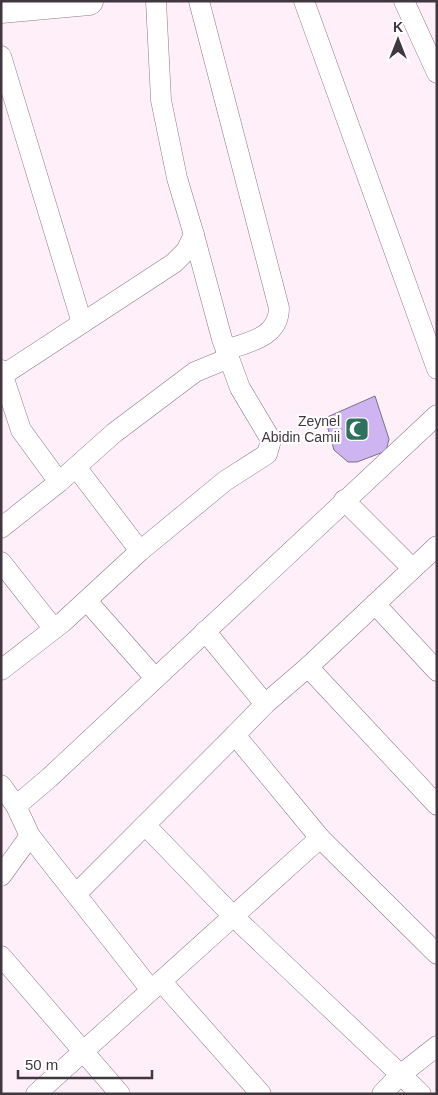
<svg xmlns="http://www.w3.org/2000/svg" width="438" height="1095" font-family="Helvetica,sans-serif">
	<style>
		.building { fill: #ceb4f0; stroke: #7a7186 }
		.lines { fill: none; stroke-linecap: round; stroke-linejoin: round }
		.street-casing { stroke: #8c7886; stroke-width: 21 }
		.secondary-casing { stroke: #8c7886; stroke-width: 29 }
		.street { stroke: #fff; stroke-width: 20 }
		.secondary { stroke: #fff; stroke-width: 28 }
		.labels { text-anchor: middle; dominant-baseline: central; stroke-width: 4.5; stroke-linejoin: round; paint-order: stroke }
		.poi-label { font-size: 14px; fill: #41373e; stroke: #fff; text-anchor: end }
	</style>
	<rect width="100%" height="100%" fill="#feeff9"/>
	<!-- building -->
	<polygon class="building" points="375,396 389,439 386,451 357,462 348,462 334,450 325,418"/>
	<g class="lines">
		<!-- street casing -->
		<g class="street-casing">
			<g id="street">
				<path d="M199,1L279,308C279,337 249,342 226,350"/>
				<polyline points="304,1 437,369"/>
				<polyline points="404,1 437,73"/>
				<polyline points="1,56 82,323"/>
				<polyline points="1,370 21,430 59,482"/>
				<polyline points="3,375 174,263 186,251 194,235 177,178 161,100 156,1"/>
				<polyline points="76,467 140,551"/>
				<polyline points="344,500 412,568"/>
				<polyline points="1,528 59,482 114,433 195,372 229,358"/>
				<polyline points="437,546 308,667 265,704 235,735 320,838 437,954"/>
				<polyline points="1,562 54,629"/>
				<polyline points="87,601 155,678"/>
				<polyline points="375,604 437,671"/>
				<polyline points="205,631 265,704"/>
				<polyline points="308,667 437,805"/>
				<polyline points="1,670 63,622 140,551 225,481 267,454 271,440 240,388 222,339 194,235"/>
				<polyline points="1,785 16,806 30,836 151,990"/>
				<polyline points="16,806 49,778 437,415"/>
				<polyline points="145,825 233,916 421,1094"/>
				<polyline points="1,876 30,836"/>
				<polyline points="76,894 235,735"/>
				<polyline points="1,956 120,1094"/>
				<polyline points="161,981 261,1094"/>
				<polyline points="36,1094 320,838"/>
				<polyline points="382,1094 400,1075 437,1046"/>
			</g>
		</g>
		<!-- secondary casing -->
		<g class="secondary-casing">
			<polyline id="secondary" points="1,9 89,1"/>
		</g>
		<!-- street -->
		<use href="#street" class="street"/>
		<!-- secondary -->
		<use href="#secondary" class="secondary"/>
	</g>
	<!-- icons -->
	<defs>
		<g id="mosque-square" transform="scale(1.25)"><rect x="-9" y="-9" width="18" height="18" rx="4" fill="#2f705f" stroke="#fff"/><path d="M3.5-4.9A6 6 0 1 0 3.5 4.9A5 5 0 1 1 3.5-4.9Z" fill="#fff"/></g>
	</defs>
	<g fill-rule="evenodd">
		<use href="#mosque-square" x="357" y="429"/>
	</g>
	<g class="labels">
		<!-- poi labels -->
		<g class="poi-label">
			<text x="340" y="421">Zeynel<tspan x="340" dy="16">Abidin Camii</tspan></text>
		</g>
	</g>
	<!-- border -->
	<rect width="438" height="1095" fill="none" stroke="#41373e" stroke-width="5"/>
	<!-- north arrow -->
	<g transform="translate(398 40)" stroke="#ffffff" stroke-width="4" paint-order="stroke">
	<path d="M0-4L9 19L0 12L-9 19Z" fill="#41373e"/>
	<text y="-8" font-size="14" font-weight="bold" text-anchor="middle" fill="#41373e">K</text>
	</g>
	<!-- scale -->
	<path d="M18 1070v8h134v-8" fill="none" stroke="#41373e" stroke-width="2.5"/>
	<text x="25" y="1070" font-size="15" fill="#41373e" stroke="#ffffff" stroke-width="4" paint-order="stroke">50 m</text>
</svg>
